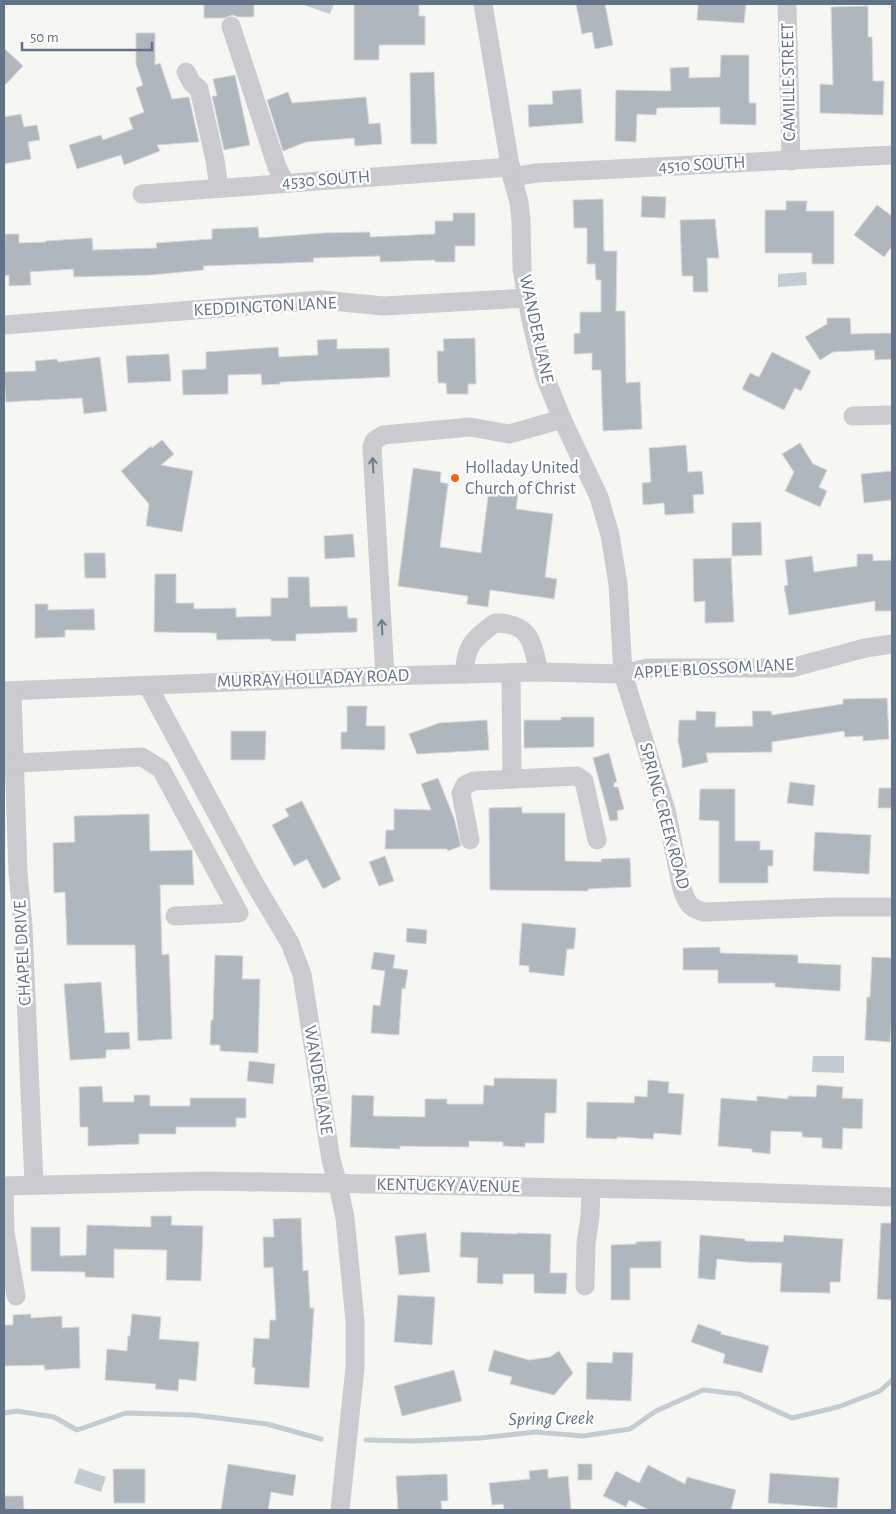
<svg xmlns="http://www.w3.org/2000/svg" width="896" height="1514" font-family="'Alegreya Sans',sans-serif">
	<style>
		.water { fill: #c3ccd3 }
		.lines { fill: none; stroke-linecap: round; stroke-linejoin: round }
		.stream { stroke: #c3ccd3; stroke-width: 5 }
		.building { fill: #b0b6bd; stroke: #d8d8d5 }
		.minor { stroke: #c9cbcf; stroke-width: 19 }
		.oneway { stroke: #6d7b8e }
		.poi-dot { fill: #f36717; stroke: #fff; stroke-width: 2 }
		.labels { text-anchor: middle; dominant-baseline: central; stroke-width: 5; stroke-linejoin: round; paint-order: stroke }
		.street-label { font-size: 18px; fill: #637287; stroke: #fff }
		.poi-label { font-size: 18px; fill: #637287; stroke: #fff; text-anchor: start }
		.water-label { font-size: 19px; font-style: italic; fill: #5f7483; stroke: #fff }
	</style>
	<rect width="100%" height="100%" fill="#f6f7f3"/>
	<!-- water -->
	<g class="water">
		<polygon points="301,4 334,4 330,14"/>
		<polygon points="806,272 807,285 778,287 778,274"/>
		<polygon points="813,1056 844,1056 844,1073 812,1072"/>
		<polygon points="79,1468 106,1477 101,1492 74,1483"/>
	</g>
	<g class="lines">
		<!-- stream -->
		<g class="stream">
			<polyline points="4,1413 17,1411 54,1417 77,1430 126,1413 194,1415 267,1424 321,1439"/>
			<polyline points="366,1440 412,1441 480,1438 535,1432 583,1436 630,1429 656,1411 703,1390 739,1394 792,1418 838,1407 880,1391 892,1380"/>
		</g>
	</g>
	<!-- building -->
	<g class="building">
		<polygon points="204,4 254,4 254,17 238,17 233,15 224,18 204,18"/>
		<polygon points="354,4 419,4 419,16 425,16 425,45 379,45 379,60 354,60"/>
		<polygon points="576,4 605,4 613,45 595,49 592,32 582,34"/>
		<polygon points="698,4 746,4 744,23 697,20"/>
		<polygon points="868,6 868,37 872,37 873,81 884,81 883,115 820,113 820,84 833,85 831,7"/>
		<polygon points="136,33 155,33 155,65 160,63 172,99 189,97 199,142 157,145 160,151 124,165 121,155 77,169 69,145 101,135 103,140 133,129 129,118 144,112 136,88 143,85 136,64"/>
		<polygon points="4,48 23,66 4,86"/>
		<polygon points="721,55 749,55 749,103 756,103 756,125 720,124 720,107 657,108 656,115 637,114 636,142 615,141 616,90 671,91 670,68 689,67 689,78 720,77"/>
		<polygon points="434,72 437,144 411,144 410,73"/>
		<polygon points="235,75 250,145 224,150 212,96 217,96 213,79"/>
		<polygon points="581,89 583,123 529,127 528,105 553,104 552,91"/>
		<polygon points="288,92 292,103 366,97 369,124 380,123 382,144 355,146 354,138 306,142 283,151 267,100"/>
		<polygon points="21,114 24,127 37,125 40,140 28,142 31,159 4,164 4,117"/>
		<polygon points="642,196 666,197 665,218 641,217"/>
		<polygon points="603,199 604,251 617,251 616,311 625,311 626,383 640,382 642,429 603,431 601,370 592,370 592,353 574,354 574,334 580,333 580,312 601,312 601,280 596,280 595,264 587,264 587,228 574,228 573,200"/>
		<polygon points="786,201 807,201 806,211 834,211 834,264 812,264 812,253 765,253 765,210 786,210"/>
		<polygon points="877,205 892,216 892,246 884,257 854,235"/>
		<polygon points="453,213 475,213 475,246 455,246 455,262 435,262 435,260 380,262 380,256 313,258 314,262 203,266 204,270 150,275 74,277 73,269 30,272 31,285 9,286 9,275 4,276 5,234 19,234 19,243 46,242 46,241 92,238 93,250 157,248 156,243 212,239 212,229 258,227 259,238 323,233 370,232 370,237 435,234 435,221 453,221"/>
		<polygon points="715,219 719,258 707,258 708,292 693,292 693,276 682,276 680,220"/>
		<polygon points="827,318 850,318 851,334 892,333 892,359 875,360 874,350 833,352 820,360 805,337 827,324"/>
		<polygon points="475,338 476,384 468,384 468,394 447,394 446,383 438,383 437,351 444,351 443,339"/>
		<polygon points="337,339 337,349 389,348 390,377 280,382 280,384 262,385 261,374 228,375 228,394 183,395 182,370 206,369 206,352 278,347 279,357 318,355 317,340"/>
		<polygon points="772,352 811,371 801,391 795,388 784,410 742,389 750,373 759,377"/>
		<polygon points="169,354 171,381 128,383 126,356"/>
		<polygon points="100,357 107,411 84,414 82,398 6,402 4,372 36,371 35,361 57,359 58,362"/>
		<polygon points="162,440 174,454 161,465 193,471 182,532 146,526 149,504 121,471 151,446 152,448"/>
		<polygon points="800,443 813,464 827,470 819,487 827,491 820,507 785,491 794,472 782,454"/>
		<polygon points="686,445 688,472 702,471 704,494 693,495 694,513 665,515 664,503 643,505 642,483 651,482 649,448"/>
		<polygon points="413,468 441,472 440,482 448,484 440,547 481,553 489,489 518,493 516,509 553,514 545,577 557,579 554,599 490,590 488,607 467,604 468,596 398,586"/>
		<polygon points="892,471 892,500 864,503 861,474"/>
		<polygon points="761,522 762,555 732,556 732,523"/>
		<polygon points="353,534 355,557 325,559 324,536"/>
		<polygon points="84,553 105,553 106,578 85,578"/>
		<polygon points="857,554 873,554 873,561 892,560 892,611 875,611 875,601 789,615 784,586 788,585 785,560 812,556 814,572 857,566"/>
		<polygon points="731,558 734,622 705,623 705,601 694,602 693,559"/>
		<polygon points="155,574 176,574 176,603 194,603 194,609 236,608 236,617 271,616 271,598 288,598 288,577 309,577 310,607 347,606 348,618 357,618 357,632 296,634 296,641 271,641 271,639 217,640 216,633 154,632"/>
		<polygon points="35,604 48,604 48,610 94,609 95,630 65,630 65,637 35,638"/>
		<polygon points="887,698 889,739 863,741 863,736 845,737 844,731 772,742 772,752 706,753 708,762 682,768 682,759 678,741 679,720 696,720 696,711 716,712 715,727 753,726 752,711 771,711 772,715 843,704 843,699"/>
		<polygon points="347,706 367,706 366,726 385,726 385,750 341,749 341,732 347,732"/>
		<polygon points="561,717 594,717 594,747 524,748 524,720 561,720"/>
		<polygon points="487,720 489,750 417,754 409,734 439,723"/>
		<polygon points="231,731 266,731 265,760 231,760"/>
		<polygon points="609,753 617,782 614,783 614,787 618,787 624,809 617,811 618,820 610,821 593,758"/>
		<polygon points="438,778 454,818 461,846 448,851 447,849 385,849 386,830 394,830 394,809 431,810 421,784"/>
		<polygon points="790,782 815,785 813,806 787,803"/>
		<polygon points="879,788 892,788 892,808 878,808"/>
		<polygon points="700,789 735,789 735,841 760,841 760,850 773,850 773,866 768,866 768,883 719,883 719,821 699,820"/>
		<polygon points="302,801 341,879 323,889 307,859 294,866 272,825 289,816 285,809"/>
		<polygon points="522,807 522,813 565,813 565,861 601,862 601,859 630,858 631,887 588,889 588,891 490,890 489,808"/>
		<polygon points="149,814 150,851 192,850 194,885 160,885 162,955 169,954 172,1039 138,1041 135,945 67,945 65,892 54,893 53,843 75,842 74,816"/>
		<polygon points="815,832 871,835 869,874 813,871"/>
		<polygon points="385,856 394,881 379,886 369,862"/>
		<polygon points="522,923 576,928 574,949 567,949 564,976 529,972 529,966 519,965"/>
		<polygon points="407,928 427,930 426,944 406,942"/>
		<polygon points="720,947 720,953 798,955 798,963 841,965 840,991 775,987 775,983 718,983 718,970 683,970 683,948"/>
		<polygon points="374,952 395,955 393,968 408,970 405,989 402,988 399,1035 371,1033 373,1005 380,1006 385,971 371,969"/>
		<polygon points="215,955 243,956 242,979 260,979 258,1053 220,1051 220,1045 210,1045 211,1020 213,1020"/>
		<polygon points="872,957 892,958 892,1010 890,1042 865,1040 867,997 870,997"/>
		<polygon points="101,982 105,1033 129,1032 130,1049 106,1050 106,1058 70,1060 64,984"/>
		<polygon points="249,1061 275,1064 273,1084 247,1081"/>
		<polygon points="494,1078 557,1079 556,1113 545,1113 544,1143 525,1143 525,1147 503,1146 503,1142 469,1141 469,1147 400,1146 400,1149 350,1147 352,1095 374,1096 373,1116 425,1117 425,1099 447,1099 447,1104 483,1104 484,1085 494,1086"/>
		<polygon points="648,1080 669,1082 668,1093 684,1094 681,1135 654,1133 653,1139 617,1137 617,1139 586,1138 587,1102 634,1103 635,1096 647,1097"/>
		<polygon points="817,1085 843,1087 842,1098 863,1099 862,1129 843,1128 842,1149 822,1148 822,1138 802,1137 802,1132 771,1131 770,1154 752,1152 752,1149 718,1146 721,1098 757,1101 757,1096 788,1099 788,1096 816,1097"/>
		<polygon points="102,1086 103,1102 134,1102 134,1095 150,1095 150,1106 190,1106 190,1098 246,1098 246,1118 236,1118 236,1127 176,1127 176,1134 139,1134 139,1144 88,1146 88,1127 80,1127 79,1087"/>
		<polygon points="151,1216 172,1216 171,1225 203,1226 201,1281 166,1280 167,1250 114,1249 114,1278 85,1277 85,1272 31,1271 31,1227 60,1227 60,1256 86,1255 87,1225 151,1227"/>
		<polygon points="301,1218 303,1271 308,1270 310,1308 314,1308 309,1388 254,1384 255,1368 252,1367 254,1338 269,1339 270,1320 276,1320 273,1267 264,1268 263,1237 274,1237 273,1219"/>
		<polygon points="881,1223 892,1223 892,1300 877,1299"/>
		<polygon points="461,1232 517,1234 517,1233 551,1234 550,1273 567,1273 566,1294 534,1293 534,1274 503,1274 503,1284 477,1283 478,1258 460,1257"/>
		<polygon points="426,1233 430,1272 399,1275 395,1236"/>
		<polygon points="700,1235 745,1239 745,1241 783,1242 784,1235 843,1239 840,1282 830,1282 830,1293 780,1292 782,1263 745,1262 717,1259 715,1280 698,1278"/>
		<polygon points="661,1241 661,1268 630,1268 630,1300 611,1300 611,1245 636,1244 636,1242"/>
		<polygon points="398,1295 435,1297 432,1345 394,1342"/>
		<polygon points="31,1314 31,1318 62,1316 62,1328 79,1327 80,1368 45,1370 44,1365 4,1366 4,1325 13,1325 13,1315"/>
		<polygon points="132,1314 161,1317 159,1339 199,1342 196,1381 179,1379 178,1391 155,1389 156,1384 105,1380 107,1349 127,1351 128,1336 130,1336"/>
		<polygon points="698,1324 721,1332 721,1334 769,1346 762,1373 723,1363 725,1354 691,1342"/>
		<polygon points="494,1350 529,1360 550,1357 559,1351 573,1373 554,1395 510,1384 512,1377 488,1371"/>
		<polygon points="613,1352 633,1353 631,1401 586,1399 587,1362 612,1363"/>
		<polygon points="454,1370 462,1401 402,1416 394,1386"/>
		<polygon points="228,1464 296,1475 293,1496 271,1492 268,1510 221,1510"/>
		<rect x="578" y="1464" width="14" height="16"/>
		<polygon points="648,1465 685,1484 687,1477 736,1490 731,1510 649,1510 629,1500 626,1507 603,1496 616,1471 639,1483"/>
		<polygon points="113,1469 145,1469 145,1503 114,1503"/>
		<polygon points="548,1469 548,1478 568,1476 571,1510 504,1510 503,1504 492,1505 489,1483 530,1479 529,1471"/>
		<polygon points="770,1473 839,1478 837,1508 768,1503"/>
		<polygon points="447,1474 448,1501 441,1501 442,1510 398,1510 396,1476"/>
		<polygon points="4,1496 23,1496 24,1510 4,1510"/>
	</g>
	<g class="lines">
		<!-- minor -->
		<g class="minor">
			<path d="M483,4L512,177L519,202L521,220L522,269L531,320L544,374L562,419L599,497L610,535L618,584L623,674L666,810L682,889C687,903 689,908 704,912L831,907H892"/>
			<polyline points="787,4 791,161"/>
			<polyline points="231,26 277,167 285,183"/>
			<polyline points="186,72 192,83 199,89 215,160 219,188"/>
			<polyline points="512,177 537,173 892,155"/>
			<polyline points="142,194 511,167"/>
			<polyline points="4,325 321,300 384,306 527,298"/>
			<polyline points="853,416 892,415"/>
			<polyline points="511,673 512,779"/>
			<path d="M465,674C464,647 474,638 495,623C531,623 532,642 539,672"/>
			<polyline points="385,676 372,447 374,441 383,435 470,427 509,434 562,419"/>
			<polyline points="148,686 253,881 290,943 302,974 331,1160 338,1184 345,1218 355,1321 355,1368 340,1510"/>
			<polyline points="4,691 385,676 539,672 623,674 647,668 791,668 865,648 892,644"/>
			<polyline points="12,691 18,873 23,926 34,1184"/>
			<polyline points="15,763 142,757 161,769 239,913 175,916"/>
			<polyline points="470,840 461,793 465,785 474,781 577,776 584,781 597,840"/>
			<polyline points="4,1186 209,1181 678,1190 892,1197"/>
			<polyline points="4,1186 5,1232 16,1296"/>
			<polyline points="585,1286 586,1243 590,1217 591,1189"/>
		</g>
	</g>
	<!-- one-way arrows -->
	<defs><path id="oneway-shaft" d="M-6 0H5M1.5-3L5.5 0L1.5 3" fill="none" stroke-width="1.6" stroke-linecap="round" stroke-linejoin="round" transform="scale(1.25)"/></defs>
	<g class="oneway">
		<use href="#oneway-shaft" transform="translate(373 465) rotate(-93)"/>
		<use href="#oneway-shaft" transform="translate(382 627) rotate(-93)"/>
	</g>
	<!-- markers -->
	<circle class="poi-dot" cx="455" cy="478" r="5"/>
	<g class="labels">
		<!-- street labels -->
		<g class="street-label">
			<text transform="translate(789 82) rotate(-91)">CAMILLE STREET</text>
			<text transform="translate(702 165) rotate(-3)">4510 SOUTH</text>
			<text transform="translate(326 180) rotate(-4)">4530 SOUTH</text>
			<text transform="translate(265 307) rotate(-3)">KEDDINGTON LANE</text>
			<text transform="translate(536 329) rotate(78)">WANDER LANE</text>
			<text transform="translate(714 669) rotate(-3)">APPLE BLOSSOM LANE</text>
			<text transform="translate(313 679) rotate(-2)">MURRAY HOLLADAY ROAD</text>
			<text transform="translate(664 816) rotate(75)">SPRING CREEK ROAD</text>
			<text transform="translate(23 953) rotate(-93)">CHAPEL DRIVE</text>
			<text transform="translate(318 1080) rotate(81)">WANDER LANE</text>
			<text transform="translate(448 1186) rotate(1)">KENTUCKY AVENUE</text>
		</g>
		<!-- poi labels -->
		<g class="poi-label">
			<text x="465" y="468">Holladay United<tspan x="465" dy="21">Church of Christ</tspan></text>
		</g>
		<!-- water labels -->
		<g class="water-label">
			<text transform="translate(551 1419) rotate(-1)">Spring Creek</text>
		</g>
	</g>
	<!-- border -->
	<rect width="896" height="1514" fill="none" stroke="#637287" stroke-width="10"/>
	<!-- scale -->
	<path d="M22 42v8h130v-8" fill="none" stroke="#637287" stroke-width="2.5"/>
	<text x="30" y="42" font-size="15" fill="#637287" stroke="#ffffff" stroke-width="4" paint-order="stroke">50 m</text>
</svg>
